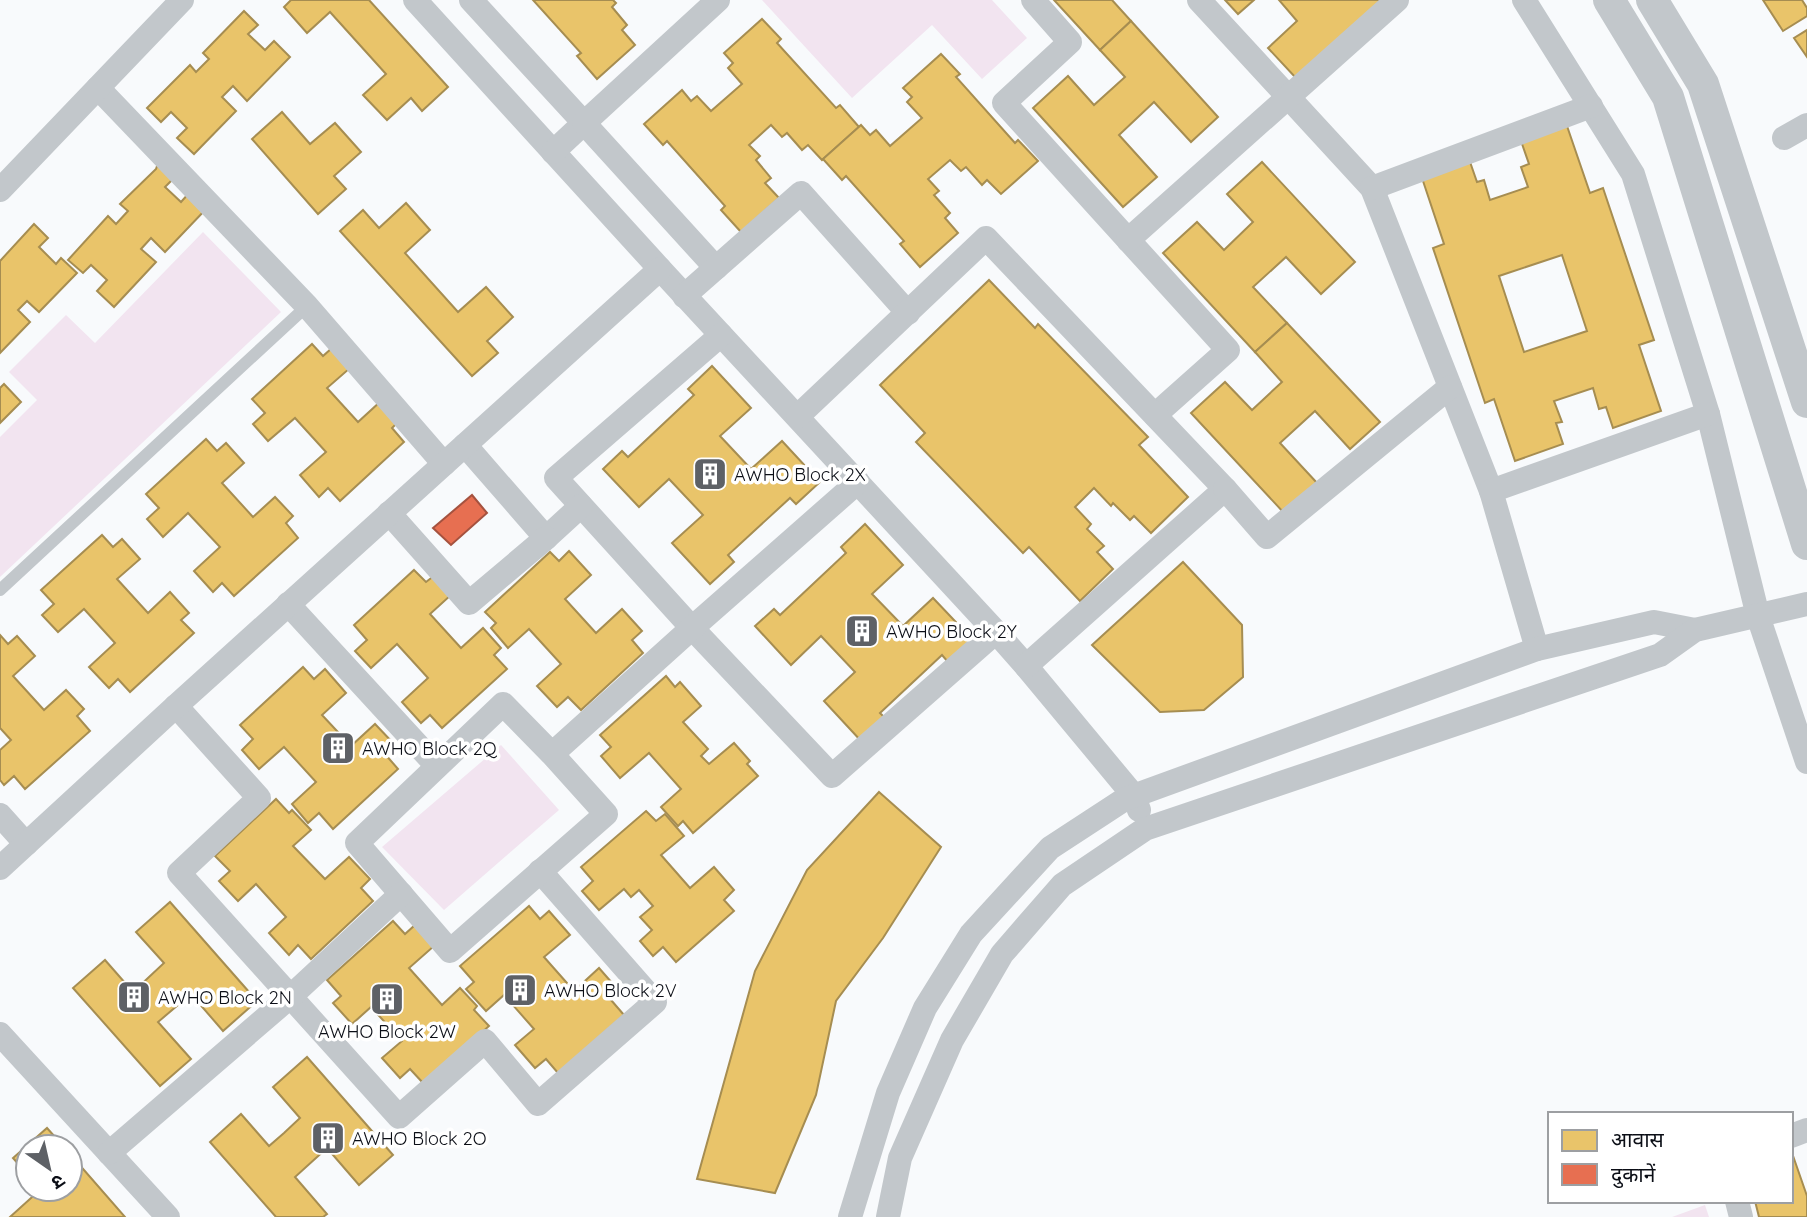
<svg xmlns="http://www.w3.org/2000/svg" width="1807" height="1217" font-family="Quicksand,'Noto Sans Devanagari',sans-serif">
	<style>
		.green { fill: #f2e4f0 }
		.homes { fill: #e9c46a; stroke: #a68d51; stroke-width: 2; fill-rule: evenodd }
		.shops { fill: #e76f51; stroke: #a5523f; stroke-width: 2 }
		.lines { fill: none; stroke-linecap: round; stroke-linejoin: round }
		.service { stroke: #c2c7cb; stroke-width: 12 }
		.minor { stroke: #c2c7cb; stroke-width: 24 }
		.tertiary { stroke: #c2c7cb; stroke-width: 32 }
		.labels { text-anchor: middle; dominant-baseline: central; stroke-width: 7; stroke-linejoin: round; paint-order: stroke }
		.poi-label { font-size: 18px; fill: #0b0e16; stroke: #fff; text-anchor: start }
	</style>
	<rect width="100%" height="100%" fill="#f8fafc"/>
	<!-- green -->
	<g class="green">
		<polygon points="762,0 992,0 1027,38 982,79 932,25 852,98"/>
		<polygon points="203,232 281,312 0,577 0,437 37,400 9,372 66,315 95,343"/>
		<polygon points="501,745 559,810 444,910 382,847"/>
		<polygon points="1705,1205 1709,1217 1672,1217"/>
	</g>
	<!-- homes -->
	<g class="homes">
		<polygon points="291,0 369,0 448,87 422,111 411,98 387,120 363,95 386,74 330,12 307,33 284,7"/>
		<polygon points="533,0 613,0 616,3 612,7 627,25 622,30 635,45 597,79 577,56 581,53"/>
		<polygon points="1054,0 1112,0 1131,21 1100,50"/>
		<polygon points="1225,0 1254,0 1238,14"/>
		<polygon points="1279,0 1383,0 1296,78 1268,48 1297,21"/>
		<polygon points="1763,0 1802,0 1807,8 1807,16 1783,31"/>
		<polygon points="244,11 258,25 248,34 265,50 274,41 290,57 247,101 233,86 222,97 236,111 194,154 177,138 187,128 171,112 161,122 147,108 190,65 196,72 209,59 203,53"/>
		<polygon points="762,19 781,39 777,43 836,108 840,105 859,127 822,160 808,145 802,150 787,133 782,137 771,125 749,145 760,156 756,160 771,178 765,183 779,198 741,232 721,210 725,206 667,141 663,145 644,124 682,90 691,101 697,96 711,111 742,84 728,68 733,63 724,53"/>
		<polygon points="1131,21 1218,117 1191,142 1154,102 1119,135 1157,177 1123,207 1033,108 1068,76 1094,105 1125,77 1100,50"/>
		<polygon points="1807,30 1807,57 1794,38"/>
		<polygon points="941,54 960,74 956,77 1015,143 1018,140 1038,161 1001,194 987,180 982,185 966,167 961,171 950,160 928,179 939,191 934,195 950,213 945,218 958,233 920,267 900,244 904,241 846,176 842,180 823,159 861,125 870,135 876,130 890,146 922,118 907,102 912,97 903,88"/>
		<polygon points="282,112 310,144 335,123 361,152 334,176 346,189 318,214 252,139"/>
		<path d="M1567,126L1590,193L1603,188L1654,340L1639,345L1661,411L1613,428L1606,407L1599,409L1593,388L1554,401L1562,422L1556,423L1563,444L1515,461L1494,399L1485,403L1433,248L1444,244L1421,175L1469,159L1477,182L1484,180L1490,200L1528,187L1521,167L1529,164L1521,141ZM1562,255L1587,331L1524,352L1499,276Z"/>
		<polygon points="1262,162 1355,262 1321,294 1286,257 1253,287 1287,323 1255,352 1163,253 1197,222 1224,250 1253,222 1227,194"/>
		<polygon points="158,163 174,178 165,187 181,202 190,192 207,208 165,252 151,238 141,249 156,262 114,307 97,291 107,280 91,265 83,273 68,260 108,216 116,224 128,211 120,204 156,169"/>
		<polygon points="406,203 430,230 405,253 458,312 486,287 513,317 487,341 498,353 472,376 340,231 363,210 379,228"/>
		<polygon points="34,224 48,238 39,247 56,264 61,258 77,273 39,312 27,301 18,310 30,322 0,353 0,261"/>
		<polygon points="989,280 1035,328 1038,324 1148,437 1139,445 1188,497 1151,533 1134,516 1130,520 1113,503 1111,506 1094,488 1075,507 1091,524 1087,529 1104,546 1097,552 1113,569 1080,601 1029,547 1023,553 916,442 925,433 880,385"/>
		<polygon points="1287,323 1380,422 1350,449 1315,411 1280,443 1318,484 1285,514 1191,413 1225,382 1252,410 1282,382 1255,352"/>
		<polygon points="312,344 323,356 332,348 350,368 327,388 358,422 381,401 399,421 392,428 404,442 340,501 328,488 319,497 300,475 326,452 295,418 268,441 253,424 265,413 252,399"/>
		<polygon points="712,366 751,408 720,436 751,469 782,441 820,482 796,504 790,498 728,555 734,562 710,584 672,543 703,515 669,479 639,507 603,469 622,451 628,457 694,395 688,389"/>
		<polygon points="4,384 21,402 0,423 0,388"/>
		<polygon points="206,439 217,451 226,443 244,463 222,483 253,517 275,497 293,516 286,523 298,538 234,596 222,583 213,592 194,571 220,547 188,513 163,537 147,519 159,508 146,494"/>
		<polygon points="865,524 903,565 872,594 903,626 933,598 972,639 948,662 942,655 880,713 886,719 862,742 824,701 855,672 821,636 791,665 755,626 774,609 780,615 846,553 841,547"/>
		<polygon points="102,535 113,547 122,539 140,559 117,579 148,613 170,592 189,613 181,620 194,633 130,692 118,679 109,688 89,667 115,643 84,609 58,632 42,615 54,604 41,590"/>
		<polygon points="569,551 591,575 565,599 596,633 622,609 642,631 632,640 643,653 581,710 568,697 557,707 537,686 561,664 529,629 508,648 491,628 496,623 485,612 550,552 559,561"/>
		<polygon points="1183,562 1242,625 1243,677 1204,710 1160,712 1092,645"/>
		<polygon points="414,570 426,582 435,575 452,594 430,614 461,648 483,628 501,648 494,655 507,669 442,728 430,715 421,723 402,702 428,678 397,644 371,668 355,651 367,640 354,625"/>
		<polygon points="0,635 8,644 17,636 35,656 13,676 44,710 66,690 84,709 77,716 90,731 25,789 14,776 4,785 0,780 0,750 11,740 0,728"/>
		<polygon points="303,667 314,679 325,669 346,693 322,715 351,746 375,724 395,745 385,754 398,769 333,829 319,813 308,823 292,804 316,782 284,747 259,769 242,750 253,739 240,725"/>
		<polygon points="666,676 675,687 680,682 701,706 683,722 708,749 701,756 709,764 734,743 750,761 747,764 758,776 693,833 683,821 678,826 661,807 681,789 649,753 620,778 601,756 611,747 600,735"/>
		<polygon points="879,792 941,847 883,938 836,1001 816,1095 775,1193 697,1179 755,971 807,870"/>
		<polygon points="276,799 289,813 292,810 311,830 293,846 325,879 349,857 370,879 361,888 373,901 311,959 298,945 289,955 269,933 286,917 256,884 238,901 219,881 230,871 215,856"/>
		<polygon points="646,811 656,821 665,814 684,836 661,855 690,888 714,867 734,890 724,900 734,911 676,962 663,947 653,956 640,941 652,930 640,917 653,906 639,890 631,897 624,889 599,910 582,891 593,881 581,867"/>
		<polygon points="170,902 257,1001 223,1031 191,994 158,1022 191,1059 160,1086 73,988 105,960 133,992 164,963 136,932"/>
		<polygon points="529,906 540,919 549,911 570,935 544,957 574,991 599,968 620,992 611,1000 624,1015 558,1073 546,1059 535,1068 515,1045 534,1029 504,995 486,1011 466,989 474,982 460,966"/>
		<polygon points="393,921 405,934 415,925 434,946 409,968 442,1005 460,988 477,1006 474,1010 489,1026 424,1084 410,1069 400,1078 382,1058 402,1041 371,1007 352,1024 333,1003 341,996 327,980"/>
		<polygon points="307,1057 393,1155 359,1185 327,1148 295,1177 327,1214 323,1217 276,1217 210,1142 241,1114 269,1146 284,1133 300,1118 273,1087"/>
		<polygon points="47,1128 64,1147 28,1147 28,1175 13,1158"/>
		<polygon points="1791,1150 1807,1196 1807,1217 1759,1217 1755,1201 1791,1201"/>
		<polygon points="70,1154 125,1217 10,1217 41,1189 70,1189"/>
	</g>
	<!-- shops -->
	<polygon class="shops" points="472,495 487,513 451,545 433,528"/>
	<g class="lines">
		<!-- service -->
		<polyline class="service" points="0,590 307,306"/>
		<!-- minor -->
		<g class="minor">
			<polyline points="415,0 660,269 996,632 1026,666 1134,796 1139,810"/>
			<polyline points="471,0 584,123 553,152"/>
			<polyline points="1033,0 1070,42 1004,103 1228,350 1155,415"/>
			<polyline points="1199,0 1372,188 1491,491"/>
			<polyline points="1524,0 1633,174 1708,414 1758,616 1807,762"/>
			<polyline points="98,88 307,306 444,464"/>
			<polyline points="1784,138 1807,125"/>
			<polyline points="1372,188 1591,106"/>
			<polyline points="0,190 182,0"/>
			<polyline points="1128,240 1397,0"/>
			<polyline points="716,268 584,123 718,0"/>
			<polyline points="684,296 801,193 908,313"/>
			<polyline points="721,335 556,478 692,628 832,776 996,632"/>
			<polyline points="798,416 986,238 1225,489 1026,666"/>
			<polyline points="465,445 546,538 581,506"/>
			<polyline points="1225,489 1267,537 1450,387"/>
			<polyline points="389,513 469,603 546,538"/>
			<polyline points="288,604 437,766"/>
			<polyline points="1537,649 1491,491 1708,414"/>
			<polyline points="176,706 259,798 179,873 399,1117 485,1041 538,1104 655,1002 540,871"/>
			<polyline points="552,754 503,704 357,843 450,951 606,814 552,754 692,628 858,482"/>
			<polyline points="0,815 26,844"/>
			<polyline points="0,868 176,706 660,269"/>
			<polyline points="0,1034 168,1217"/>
			<polyline points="1791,1136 1807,1130"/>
			<polyline points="109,1153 290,997 401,894"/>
			<polyline points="1737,1201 1741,1217"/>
			<polyline points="850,1217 888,1093 925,1008 971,934 1050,848 1125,799 1537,649 1654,622 1695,630"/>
			<polyline points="888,1217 900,1158 952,1040 1002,954 1062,885 1145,829 1660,655 1695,630 1807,604"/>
		</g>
		<!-- tertiary -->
		<g class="tertiary">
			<polyline points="1609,0 1668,97 1807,544"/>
			<polyline points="1652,0 1703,84 1807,402"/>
		</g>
	</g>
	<!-- icons -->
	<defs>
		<g id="building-square" transform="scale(1.75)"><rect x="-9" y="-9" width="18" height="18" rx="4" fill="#5e6166" stroke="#fff"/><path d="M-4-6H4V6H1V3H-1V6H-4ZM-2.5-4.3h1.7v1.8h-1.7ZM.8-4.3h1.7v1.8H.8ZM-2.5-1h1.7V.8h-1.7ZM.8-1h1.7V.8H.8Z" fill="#fff"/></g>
	</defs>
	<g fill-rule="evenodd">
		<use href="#building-square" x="710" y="474"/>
		<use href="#building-square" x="862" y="631"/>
		<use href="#building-square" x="338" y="748"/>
		<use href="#building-square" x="520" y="990"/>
		<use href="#building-square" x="134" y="997"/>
		<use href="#building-square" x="387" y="999"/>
		<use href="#building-square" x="328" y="1138"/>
	</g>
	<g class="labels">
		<!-- poi labels -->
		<g class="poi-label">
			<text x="734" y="474">AWHO Block 2X</text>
			<text x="886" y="631">AWHO Block 2Y</text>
			<text x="362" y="748">AWHO Block 2Q</text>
			<text x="544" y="990">AWHO Block 2V</text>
			<text x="158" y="997">AWHO Block 2N</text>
			<text x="387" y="1031" text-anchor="middle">AWHO Block 2W</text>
			<text x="352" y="1138">AWHO Block 2O</text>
		</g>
	</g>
	<!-- legend -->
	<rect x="1548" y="1112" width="245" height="91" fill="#ffffff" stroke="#9d9fa2" stroke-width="2"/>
	<rect x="1562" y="1130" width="35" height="21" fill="#e9c46a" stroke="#9d9fa2" stroke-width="2"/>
	<text x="1611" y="1147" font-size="21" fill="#0b0e16">आवास</text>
	<rect x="1562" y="1164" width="35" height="21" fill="#e76f51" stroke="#9d9fa2" stroke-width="2"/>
	<text x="1611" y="1182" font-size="21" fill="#0b0e16">दुकानें</text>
	<!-- north arrow -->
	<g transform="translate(49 1168) rotate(146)"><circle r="33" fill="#ffffff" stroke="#9d9fa2" stroke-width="2"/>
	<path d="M0-5L12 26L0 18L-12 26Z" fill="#5e6166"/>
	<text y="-10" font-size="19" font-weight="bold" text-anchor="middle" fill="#0b0e16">उ</text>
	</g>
</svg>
